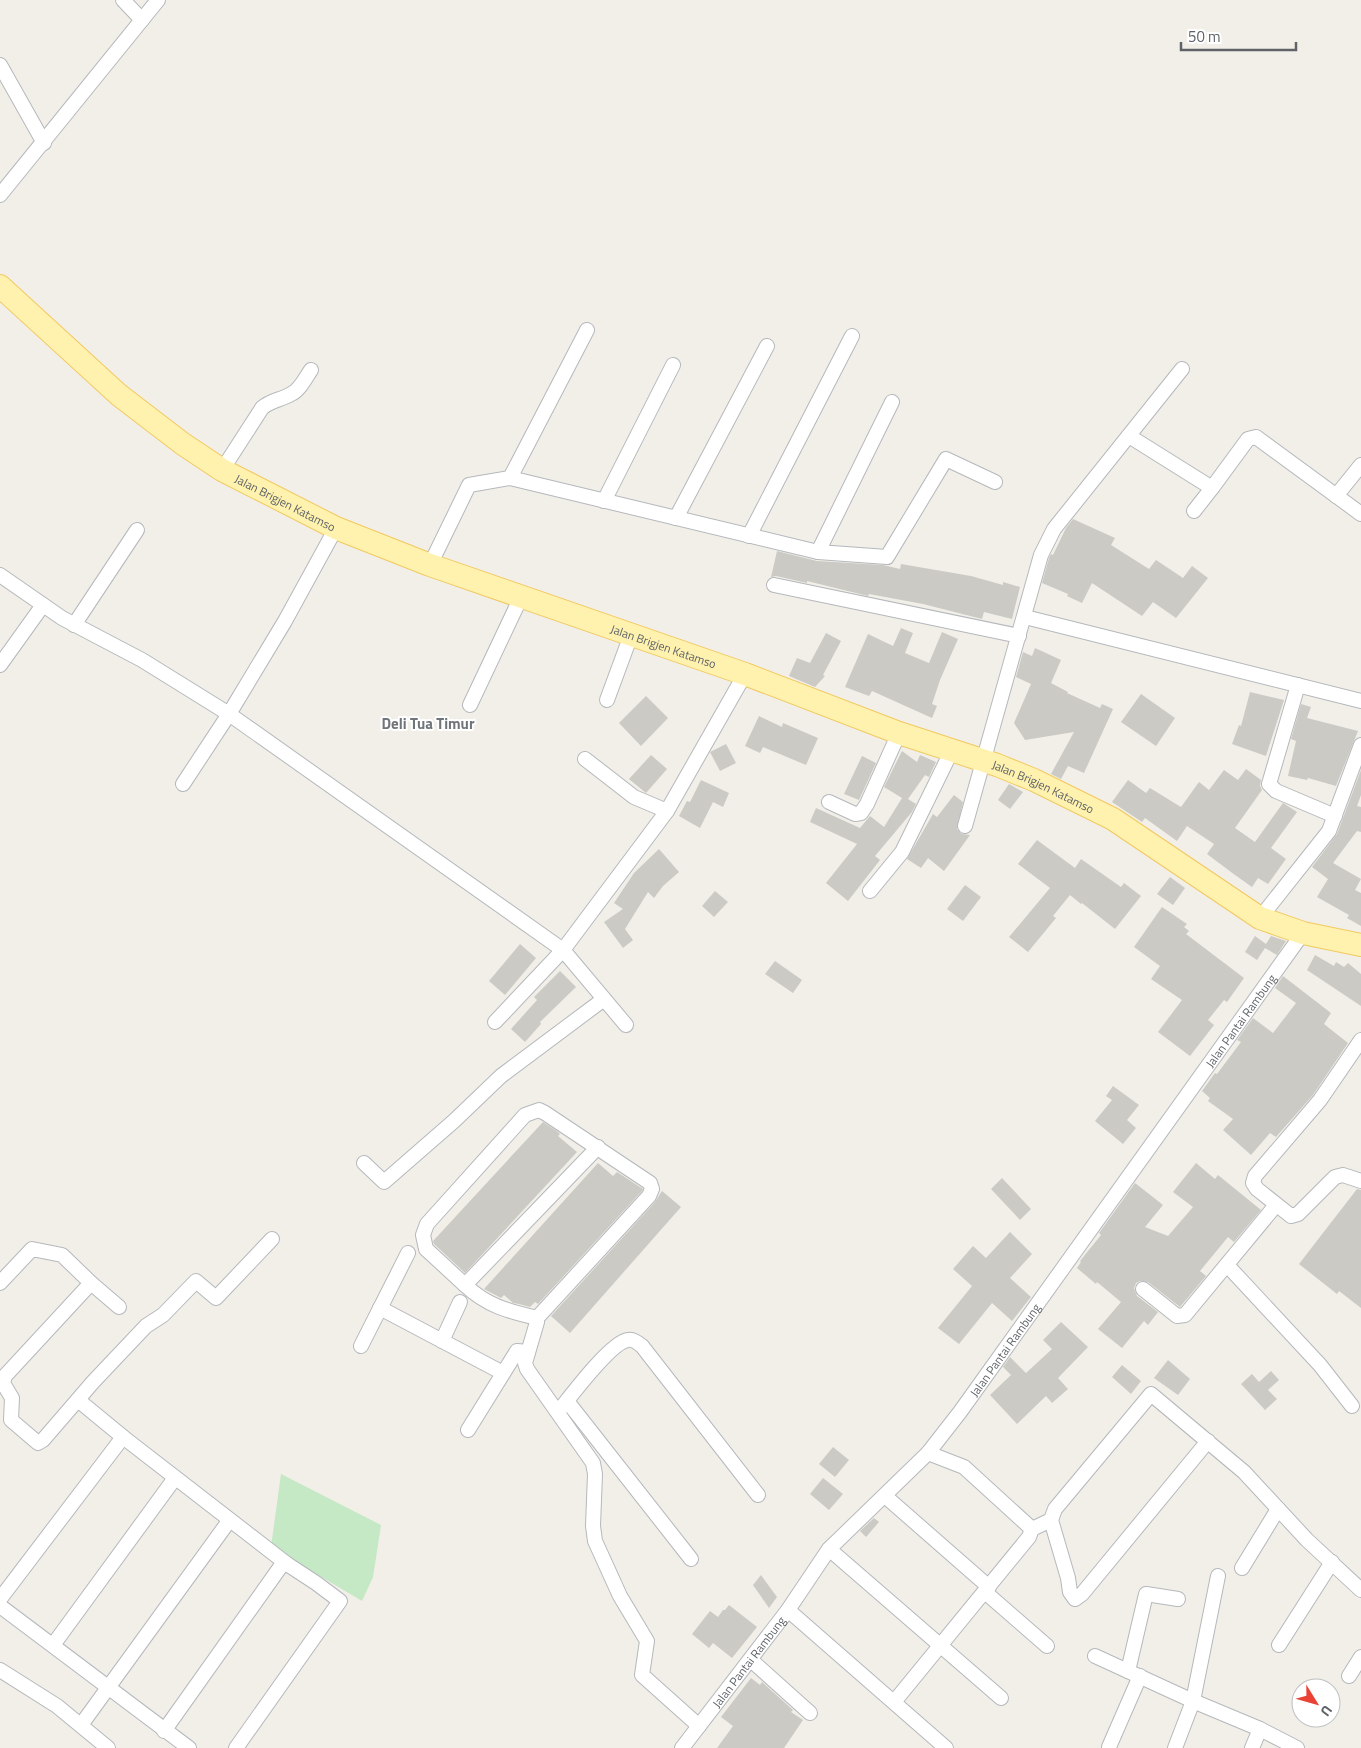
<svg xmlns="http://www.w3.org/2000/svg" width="1361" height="1748" font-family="'Titillium Web',sans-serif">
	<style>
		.green { fill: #c5e8c5 }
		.building { fill: #cccac5 }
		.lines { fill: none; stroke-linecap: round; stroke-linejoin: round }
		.street-casing { stroke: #b5b8bc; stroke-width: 16 }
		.primary-casing { stroke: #f2c960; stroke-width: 24 }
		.street { stroke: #fff; stroke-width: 14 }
		.primary { stroke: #fff2af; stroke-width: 22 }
		.labels { text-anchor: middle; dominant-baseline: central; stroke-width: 4; stroke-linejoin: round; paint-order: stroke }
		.street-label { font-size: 12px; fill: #5f6368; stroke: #fff }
		.quarter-label { font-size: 15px; font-weight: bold; fill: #70757a; stroke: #fff }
	</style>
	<rect width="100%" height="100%" fill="#f1efe8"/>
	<!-- green -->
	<polygon class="green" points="281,1474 381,1525 373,1577 362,1601 271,1547"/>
	<!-- building -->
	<g class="building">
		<polygon points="1073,519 1115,538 1111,545 1149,569 1156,560 1183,578 1192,566 1208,578 1176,618 1153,602 1142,616 1092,583 1082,603 1067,596 1068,594 1042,583 1049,558 1051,554 1053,555 1066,528"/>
		<polygon points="777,551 817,561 883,565 900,569 901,564 971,576 1003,585 1003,582 1020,587 1012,619 984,612 982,619 923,604 869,594 868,596 807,581 807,583 776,576 771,577"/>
		<polygon points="901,628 913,633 905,653 929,663 942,632 958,639 940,680 932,704 937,706 932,718 872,691 869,696 845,687 868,634 893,646"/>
		<polygon points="826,633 841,641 823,675 825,676 815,687 789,676 797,658 810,663"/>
		<polygon points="1035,648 1061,660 1051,683 1068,692 1067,693 1100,708 1102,704 1113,709 1084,773 1068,766 1061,779 1051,774 1074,732 1025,740 1014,723 1031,684 1016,677 1023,652 1032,656"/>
		<polygon points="1250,692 1284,700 1266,756 1232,744 1239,725 1241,726"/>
		<polygon points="1141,694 1175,718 1156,746 1121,722"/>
		<polygon points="646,696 668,718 641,746 619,723"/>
		<polygon points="1301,704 1311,707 1307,718 1358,731 1336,786 1308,778 1307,780 1288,776 1296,741 1291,739"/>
		<polygon points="759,716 782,727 783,723 818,738 806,765 763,747 760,753 745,746"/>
		<polygon points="726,744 736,763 720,771 710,752"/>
		<polygon points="902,751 917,762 920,755 936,762 929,777 925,775 908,799 916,804 912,812 875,856 880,860 848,901 826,883 857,844 810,822 816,808 860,828 870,816 884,827 902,798 884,787"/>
		<polygon points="651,755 667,769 646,793 629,779"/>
		<polygon points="862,756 876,763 859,800 844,794"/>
		<polygon points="1246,769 1261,780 1260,786 1262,790 1235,828 1255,842 1283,803 1297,812 1271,848 1286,859 1268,884 1258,878 1252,887 1235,875 1207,854 1214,844 1187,826 1177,841 1145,818 1142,822 1112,802 1128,780 1146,793 1150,788 1181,807 1199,782 1209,790 1224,770 1238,780"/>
		<polygon points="1361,770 1361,795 1357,806 1361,807 1361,832 1357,831 1333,863 1361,879 1355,890 1361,893 1361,926 1347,918 1349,915 1317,897 1328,879 1312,867 1337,834"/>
		<polygon points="701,780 729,793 723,807 713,802 700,828 679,816 687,801 690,802"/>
		<polygon points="1009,784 1023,792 1010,809 998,800"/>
		<polygon points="954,795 963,802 957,829 962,834 970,835 944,871 928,858 921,868 907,859 933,814 937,817"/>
		<polygon points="1037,840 1075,868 1081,859 1121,887 1124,883 1141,896 1115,929 1082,903 1081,904 1070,895 1053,916 1056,918 1028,952 1009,937 1050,888 1018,864"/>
		<polygon points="659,849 679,872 663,886 654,898 648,892 625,929 633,940 623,948 604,922 623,909 614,903 634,873"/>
		<polygon points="1170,877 1185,888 1173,905 1157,894"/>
		<polygon points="965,885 981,897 963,921 947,909"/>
		<polygon points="715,891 728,902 714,917 702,906"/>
		<polygon points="1162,907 1187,924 1184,927 1189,931 1186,934 1244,978 1227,1002 1224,1000 1208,1020 1214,1025 1190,1056 1158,1032 1182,1000 1151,979 1160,966 1134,947"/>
		<polygon points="1255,936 1266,944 1271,936 1286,941 1277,955 1265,948 1257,960 1245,952"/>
		<polygon points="520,944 536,958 505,995 489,981"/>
		<polygon points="1315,955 1334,966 1336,962 1344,967 1348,963 1361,974 1361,1006 1307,970"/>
		<polygon points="775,961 802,980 793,993 765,974"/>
		<polygon points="560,971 576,987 540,1022 541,1024 525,1042 511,1029 537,1000 534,997"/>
		<polygon points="1283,976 1331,1013 1324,1024 1348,1043 1313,1095 1276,1137 1270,1133 1251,1155 1223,1130 1233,1119 1208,1101 1210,1098 1202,1091 1215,1073 1217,1074 1241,1042 1237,1040 1253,1018 1273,1033 1296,1003 1275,988"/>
		<polygon points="1113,1086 1139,1105 1127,1120 1136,1128 1123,1144 1095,1121 1112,1100 1106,1096"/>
		<polygon points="543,1122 557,1131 560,1134 558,1136 577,1152 465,1273 434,1244 433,1241"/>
		<polygon points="598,1163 613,1176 617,1172 643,1189 642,1191 538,1304 535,1302 530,1307 519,1304 513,1303 504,1295 501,1298 484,1289"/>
		<polygon points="1196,1163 1215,1179 1218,1175 1261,1210 1234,1242 1228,1237 1200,1271 1206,1276 1180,1307 1148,1282 1140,1281 1136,1283 1134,1288 1137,1296 1158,1312 1148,1325 1144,1321 1122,1348 1098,1329 1121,1302 1097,1282 1096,1284 1077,1268 1081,1262 1080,1261 1101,1235 1099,1233 1135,1183 1163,1205 1145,1227 1168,1236 1193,1207 1173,1192"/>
		<polygon points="1002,1178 1031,1209 1020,1220 991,1189"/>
		<polygon points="1357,1189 1361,1190 1361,1308 1339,1291 1337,1294 1299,1264"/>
		<polygon points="662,1191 681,1207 570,1333 551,1316 655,1202"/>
		<polygon points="1010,1232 1032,1254 1010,1278 1031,1297 1012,1321 992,1303 959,1344 938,1328 972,1286 953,1269 973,1246 986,1258"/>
		<polygon points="1061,1322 1088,1347 1058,1378 1068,1389 1052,1403 1046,1396 1017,1424 990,1395 1011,1375 1003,1367 1010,1357 1026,1373 1052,1349 1043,1340"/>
		<polygon points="1168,1360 1190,1379 1178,1395 1154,1378"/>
		<polygon points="1122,1365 1141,1381 1131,1394 1112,1377"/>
		<polygon points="1271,1371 1279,1380 1268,1390 1277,1399 1265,1410 1241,1384 1252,1374 1259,1382"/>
		<polygon points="833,1447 849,1460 835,1477 819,1464"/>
		<polygon points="823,1478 843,1494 829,1510 810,1494"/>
		<polygon points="874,1518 879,1522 866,1537 860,1531"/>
		<polygon points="761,1575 777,1597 769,1608 753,1585"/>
		<polygon points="729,1605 757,1627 732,1658 713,1643 709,1648 692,1634 710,1611 718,1617 723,1610 725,1610"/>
		<polygon points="751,1678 760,1685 762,1682 793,1710 791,1712 803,1720 784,1748 717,1748 733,1726 721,1717"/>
	</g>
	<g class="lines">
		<!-- street casing -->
		<g class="street-casing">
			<g id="street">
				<polyline points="123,0 142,20"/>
				<polyline points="0,65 44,143"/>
				<polyline points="0,195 158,0"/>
				<polyline points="1129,436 1212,488 1248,439 1256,437 1361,514"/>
				<path d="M222,470L262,408C271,400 281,400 291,394C300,390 306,377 311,370"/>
				<polyline points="510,478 587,330"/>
				<polyline points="1336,496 1361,465"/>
				<polyline points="604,501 673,365"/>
				<polyline points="1194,511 1212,488"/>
				<polyline points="676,518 767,346"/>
				<polyline points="749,536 852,336"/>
				<polyline points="818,552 892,402"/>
				<polyline points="430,565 469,485 510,478 818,552 887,557 946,459 995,482"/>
				<polyline points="0,575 62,618 142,660 229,714 285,621 336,528"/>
				<polyline points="774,585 1019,636"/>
				<polyline points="1025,617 1361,701"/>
				<polyline points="74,625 137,530"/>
				<polyline points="0,665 43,605"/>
				<polyline points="1298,685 1269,784 1276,791 1335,816"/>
				<polyline points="607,700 631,635"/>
				<polyline points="470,705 521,597"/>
				<polyline points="585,759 634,797 667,811"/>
				<polyline points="183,784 229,714 563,950 667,811 745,674"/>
				<polyline points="829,802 855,814 861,813 867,804 899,733"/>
				<polyline points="965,826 1041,555 1054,529 1182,369"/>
				<polyline points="870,891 902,852 952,750"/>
				<polyline points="1260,918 1329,831 1361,745"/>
				<polyline points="495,1022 563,950 626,1025"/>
				<polyline points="1361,1040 1320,1100 1255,1176 1253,1183 1257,1189 1291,1216 1298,1214 1335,1177 1343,1175 1361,1181"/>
				<polyline points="364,1163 384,1182 454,1121 501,1076 604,999"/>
				<polyline points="1227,1265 1320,1365 1352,1406"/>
				<polyline points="0,1283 32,1249 62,1255 91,1283 5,1376 3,1383 12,1398 11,1420 38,1443 43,1440 93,1382 146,1326 163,1315 196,1281 216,1298 272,1239"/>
				<polyline points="91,1283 119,1307"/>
				<polyline points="465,1285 426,1249 423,1235 427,1224 525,1115 539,1110 545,1113 650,1183 652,1189 649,1196 537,1318 537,1322 525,1363 527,1369 593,1463 595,1474 593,1526 595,1541 620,1596 647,1641 642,1675 699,1726"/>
				<polyline points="1143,1289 1177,1316 1185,1315 1276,1205"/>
				<polyline points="380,1308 503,1373"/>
				<path d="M537,1318C508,1311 487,1306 465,1285L598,1147"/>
				<polyline points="442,1341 460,1302"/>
				<polyline points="361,1346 408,1253"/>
				<polyline points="567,1401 691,1559"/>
				<path d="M558,1412C570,1397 611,1342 628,1340C633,1339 638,1343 642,1346L758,1495"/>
				<polyline points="468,1430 517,1351 528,1352"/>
				<polyline points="123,1437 287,1564"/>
				<polyline points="1208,1441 1082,1594 1075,1599 1070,1592 1068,1578 1051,1520 1055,1509 1151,1394 1244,1472 1307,1540 1361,1590"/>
				<polyline points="928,1453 964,1467 1032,1529"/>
				<polyline points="885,1496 989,1587"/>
				<polyline points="829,1549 1001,1698"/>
				<polyline points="1242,1568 1278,1509"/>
				<polyline points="985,1592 1047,1646"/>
				<polyline points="0,1599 123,1437 78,1400"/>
				<polyline points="0,1606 189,1748"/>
				<polyline points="788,1610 946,1748"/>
				<polyline points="53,1645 175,1478"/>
				<polyline points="1279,1645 1332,1562"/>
				<polyline points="1095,1656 1193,1701 1260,1729 1297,1748"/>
				<polyline points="751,1660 810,1713"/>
				<polyline points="0,1670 57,1706 108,1748"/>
				<polyline points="1128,1671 1146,1594 1178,1599"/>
				<polyline points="1349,1676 1361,1657"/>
				<polyline points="894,1702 1029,1537 1032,1529 1051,1520"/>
				<polyline points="81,1725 229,1521"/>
				<polyline points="164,1731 281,1566 287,1564 316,1583 340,1601 236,1748"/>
				<polyline points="1109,1747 1140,1676"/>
				<path id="s1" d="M682,1748L788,1610L829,1549L928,1453L960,1412L1303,933"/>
				<polyline points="1175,1748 1193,1701 1218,1576"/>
				<polyline points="1252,1748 1260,1729"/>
			</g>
		</g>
		<!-- primary casing -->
		<g class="primary-casing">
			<g id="primary">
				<path id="s2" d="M0,286L119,395L183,444L222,470L336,528L430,565L745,674L899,733L997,765L1034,780L1113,819L1260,918L1303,933L1361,945"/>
			</g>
		</g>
		<!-- street -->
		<use href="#street" class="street"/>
		<!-- primary -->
		<use href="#primary" class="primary"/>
	</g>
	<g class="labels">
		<!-- street labels -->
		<g class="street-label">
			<text stroke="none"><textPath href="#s2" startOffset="360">Jalan Brigjen Katamso</textPath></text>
			<text stroke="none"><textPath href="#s2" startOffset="765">Jalan Brigjen Katamso</textPath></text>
			<text stroke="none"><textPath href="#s2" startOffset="1170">Jalan Brigjen Katamso</textPath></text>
			<text stroke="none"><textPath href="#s1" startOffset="919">Jalan Pantai Rambung</textPath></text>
			<text stroke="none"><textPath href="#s1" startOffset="514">Jalan Pantai Rambung</textPath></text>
			<text stroke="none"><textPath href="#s1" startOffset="109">Jalan Pantai Rambung</textPath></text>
		</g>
		<!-- quarter labels -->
		<g class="quarter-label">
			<text x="428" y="723">Deli Tua Timur</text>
		</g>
	</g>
	<!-- north arrow -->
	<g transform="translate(1316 1703) rotate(127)"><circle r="24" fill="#ffffff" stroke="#bfc1c3"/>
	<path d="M0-4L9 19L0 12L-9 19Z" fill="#ea4335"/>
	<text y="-8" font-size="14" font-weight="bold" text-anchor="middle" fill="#5f6368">U</text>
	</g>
	<!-- scale -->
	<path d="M1181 42v8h115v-8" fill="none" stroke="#5f6368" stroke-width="2.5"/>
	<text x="1188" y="42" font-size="15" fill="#5f6368" stroke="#ffffff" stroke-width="4" paint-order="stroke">50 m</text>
</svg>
